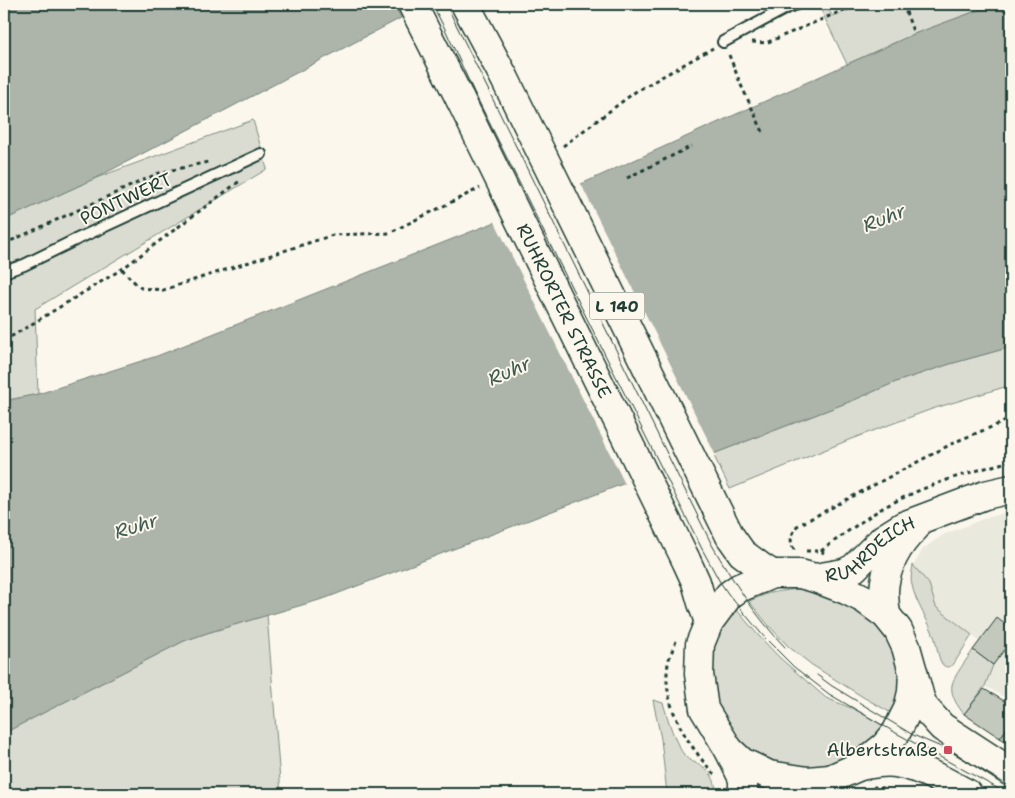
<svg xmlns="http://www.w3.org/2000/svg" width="1015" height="798" font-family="'Shantell Sans',sans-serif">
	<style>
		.built { fill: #eae9de }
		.green { fill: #dbdcd1; stroke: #7d8c82 }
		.water { fill: #adb4aa; stroke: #74847b }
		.pier { fill: #fbf7ec }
		.building { fill: #c4c9be; stroke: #1f3d34 }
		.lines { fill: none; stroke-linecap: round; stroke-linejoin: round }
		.lane-casing { stroke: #1f3d34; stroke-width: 14 }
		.secondary-casing { stroke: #1f3d34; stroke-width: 31 }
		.primary-casing { stroke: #1f3d34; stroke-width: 31 }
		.path { stroke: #1f3d34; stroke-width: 3; stroke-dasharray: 4 4; stroke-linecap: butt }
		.lane { stroke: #fbf7ec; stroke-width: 10 }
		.secondary { stroke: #fbf7ec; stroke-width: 28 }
		.primary { stroke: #fbf7ec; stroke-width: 28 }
		.tram { stroke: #1f3d34; stroke-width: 1 }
		.primary-bridge-casing { stroke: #1f3d34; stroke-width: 31; stroke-linecap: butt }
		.primary-bridge { stroke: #fbf7ec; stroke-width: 28 }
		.poi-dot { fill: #d1495b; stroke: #fbf7ec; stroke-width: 2 }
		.labels { text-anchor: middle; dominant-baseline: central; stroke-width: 4; stroke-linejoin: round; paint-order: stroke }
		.shield { fill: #fbf7ec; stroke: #61756b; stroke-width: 1 }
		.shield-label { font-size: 16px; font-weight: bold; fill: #1f3d34 }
		.street-label { font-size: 18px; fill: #1f3d34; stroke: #fbf7ec }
		.poi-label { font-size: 18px; fill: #1f3d34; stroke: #fbf7ec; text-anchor: end }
		.water-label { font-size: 19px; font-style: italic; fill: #425b52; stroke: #fbf7ec }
	</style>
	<rect width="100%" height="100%" fill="#fbf7ec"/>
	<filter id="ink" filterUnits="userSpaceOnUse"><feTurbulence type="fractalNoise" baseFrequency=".02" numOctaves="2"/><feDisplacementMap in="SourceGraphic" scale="10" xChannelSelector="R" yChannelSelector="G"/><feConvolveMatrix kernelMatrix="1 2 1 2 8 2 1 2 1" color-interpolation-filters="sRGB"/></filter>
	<g filter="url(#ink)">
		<!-- built -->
		<polygon class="built" points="1011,511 1011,701 985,686 993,665 973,650 979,641 936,607 929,584 913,566 923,549 943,535 983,519"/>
		<!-- green -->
		<g class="green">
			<polygon points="818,4 842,4 828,9 833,16 866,4 995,4 914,34 847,64"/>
			<polygon points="253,120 267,169 35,309 38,394 4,401 4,220 96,178"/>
			<polygon points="1011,347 1011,385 932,409 851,439 730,489 713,454 854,400 896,382 950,364"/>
			<path d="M913,565L929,584L936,607L972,635L953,665C949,667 946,668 943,665C938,660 937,645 935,639C929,620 916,605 912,585C910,579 912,572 913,565Z"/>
			<polygon points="796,589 808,589 862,609 893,641 902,686 893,714 863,697 812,665 789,647 769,626 749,601 769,593"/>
			<polygon points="736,609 758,635 780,658 826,698 856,710 885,727 860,751 833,763 817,767 799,767 784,765 755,754 733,736 717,711 708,665 715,635"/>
			<polygon points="267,615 281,794 4,794 4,733 184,641 207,633"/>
			<path d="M973,650L993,665L985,686L964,714C958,707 950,695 952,685C953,677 968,658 973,650Z"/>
			<path d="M653,700L663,703C668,719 675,745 686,757C689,760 693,762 696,763C710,771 716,778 716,794H667L661,739Z"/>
		</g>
		<!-- water -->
		<g class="water">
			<polygon points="4,4 394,4 401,18 96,178 4,220"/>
			<polygon points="995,4 1011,4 1011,347 950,364 896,382 854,400 713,454 641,477 326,598 207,633 184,641 4,733 4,401 38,394 157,356 508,217 914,34"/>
		</g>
		<!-- pier -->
		<polygon class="pier" points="580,182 716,456 626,486 494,220"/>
		<!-- building -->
		<g class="building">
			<polygon points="997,618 1011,629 1011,641 993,665 973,650"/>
			<polygon points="984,689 1011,705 1011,723 1000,738 964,714"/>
			<polygon points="1011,723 1011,744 1000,738"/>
		</g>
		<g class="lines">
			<!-- lane casing -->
			<g class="lane-casing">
				<g id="lane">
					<polyline points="723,42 786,8 797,4"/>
					<polyline points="4,272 24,265 75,240 261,154"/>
				</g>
			</g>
			<!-- secondary casing -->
			<g class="secondary-casing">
				<g id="secondary">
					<path id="s1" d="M815,578L844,573L854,568L884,538L903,526L985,495L1011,489"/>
					<path d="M886,615C885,607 884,599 884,591C885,567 898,544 915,528"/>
					<polyline points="913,672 920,698 924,707 942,727 1011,772"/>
					<path d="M860,766C872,764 883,761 895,763C922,767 945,782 968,794"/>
				</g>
			</g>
			<!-- primary casing -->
			<g class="primary-casing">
				<g id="primary">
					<polyline points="412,4 460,99"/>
					<polyline points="465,4 504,77"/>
					<polyline points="730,536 742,553 761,567 772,574"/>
					<polyline points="685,558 696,582 702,603 709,622"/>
					<polygon points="772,574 800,574 815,578 846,590 864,599 886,615 898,630 906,647 913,672 912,692 908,709 896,733 884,747 860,766 830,779 808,781 769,775 742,762 729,750 704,709 699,674 700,644 709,622 729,595 739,588"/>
					<polyline points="729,750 743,779 743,794"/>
				</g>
			</g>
			<!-- path -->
			<g class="path">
				<polyline points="903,4 914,34"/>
				<polyline points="1011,4 1011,5"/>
				<polyline points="752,42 766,43 858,4"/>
				<polyline points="729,55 741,85 764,134"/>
				<polyline points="563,146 635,92 713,48"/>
				<polyline points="627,178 692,146"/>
				<polyline points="4,244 159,173 208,162"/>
				<polyline points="122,269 131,279 141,288 163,290 333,235 389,233 480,188"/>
				<polyline points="4,341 122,269 241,180"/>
				<path d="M794,550C789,539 791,536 797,526L955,442L1011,419"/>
				<polyline points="806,551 820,551 824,553"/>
				<path d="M821,551C840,537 860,522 881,509C922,486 966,473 1011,461"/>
				<path d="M676,641C674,647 671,653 669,659C661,692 677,727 697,753C702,761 709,767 714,775"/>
				<polyline points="872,792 882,788 887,787"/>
				<polyline points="867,794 876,786"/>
			</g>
			<!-- lane -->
			<use href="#lane" class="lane"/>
			<!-- secondary -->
			<use href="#secondary" class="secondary"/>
			<!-- primary -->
			<use href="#primary" class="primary"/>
			<!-- tram -->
			<g class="tram">
				<polyline points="432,4 445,29 474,92 702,549 720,582 729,595 765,638 794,667 829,694 896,733 1008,794"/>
				<path d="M446,4L712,545C733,581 756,617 785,647"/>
				<polyline points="817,675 832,686 913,735 948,750 1011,787"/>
			</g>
			<!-- primary-bridge casing -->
			<g class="primary-bridge-casing">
				<g id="primary-bridge">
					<polyline points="504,77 730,536"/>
					<path id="s2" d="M460,99L685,558"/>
				</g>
			</g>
			<!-- primary-bridge -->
			<use href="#primary-bridge" class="primary-bridge"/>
		</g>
	</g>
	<!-- markers -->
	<rect class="poi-dot" x="943" y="745" width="10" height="10" rx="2.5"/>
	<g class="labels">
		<!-- shield labels -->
		<rect class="shield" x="589.5" y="292.5" width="55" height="27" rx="4"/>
		<g class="shield-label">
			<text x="617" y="306">L 140</text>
		</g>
		<!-- street labels -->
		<g class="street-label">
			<text transform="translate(126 199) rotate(-25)">PONTWERT</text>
			<text stroke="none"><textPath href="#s2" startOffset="236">RUHRORTER STRASSE</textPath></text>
			<text stroke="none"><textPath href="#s1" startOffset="64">RUHRDEICH</textPath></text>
		</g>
		<!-- poi labels -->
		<g class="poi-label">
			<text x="938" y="750">Albertstraße</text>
		</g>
		<!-- water labels -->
		<g class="water-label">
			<text transform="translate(884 218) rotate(-22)">Ruhr</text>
			<text transform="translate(509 371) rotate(-24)">Ruhr</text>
			<text transform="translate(136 526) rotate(-17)">Ruhr</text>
		</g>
	</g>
	<!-- margin -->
	<rect width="1015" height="798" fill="none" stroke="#fbf7ec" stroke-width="20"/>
	<rect x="10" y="10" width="995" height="778" fill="none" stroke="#1f3d34" stroke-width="2" filter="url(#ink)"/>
</svg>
